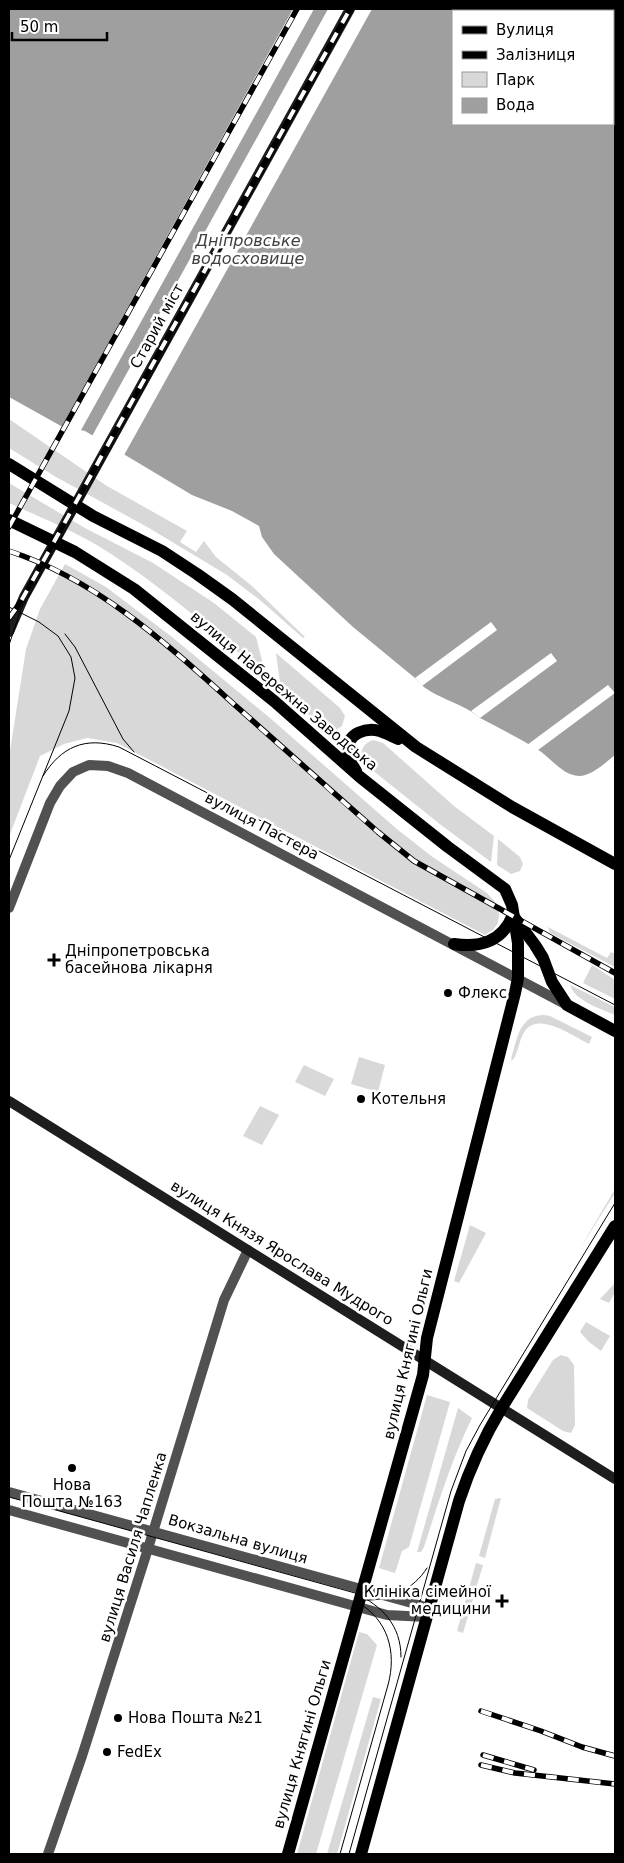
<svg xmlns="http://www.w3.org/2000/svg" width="624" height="1863" font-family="'DejaVu Sans',sans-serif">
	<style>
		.green { fill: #d8d8d8 }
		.water { fill: #9f9f9f; fill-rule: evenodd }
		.pier { fill: #fff }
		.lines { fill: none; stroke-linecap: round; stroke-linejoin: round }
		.street { stroke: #515151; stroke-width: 10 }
		.secondary { stroke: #1e1e1e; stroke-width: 10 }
		.primary { stroke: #000; stroke-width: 12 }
		.tram { stroke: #000; stroke-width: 1 }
		.rail-casing { stroke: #000; stroke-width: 5.5 }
		.rail { stroke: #fff; stroke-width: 4; stroke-dasharray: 11; stroke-linecap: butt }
		.poi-dot { fill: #000; stroke: #fff; stroke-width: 2 }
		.labels { text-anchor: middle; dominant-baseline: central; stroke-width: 5; stroke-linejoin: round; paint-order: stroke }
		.street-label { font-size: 15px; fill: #000; stroke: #fff }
		.poi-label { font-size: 15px; fill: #000; stroke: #fff; text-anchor: start }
		.water-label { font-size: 16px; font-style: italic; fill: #404040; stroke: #fff }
	</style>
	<rect width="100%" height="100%" fill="#fff"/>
	<!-- green -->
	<g class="green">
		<polygon points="9,419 107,486 187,531 180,542 196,552 204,541 216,557 252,586 305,637 303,638 260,600 227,575 149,528 56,477 9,448"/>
		<path d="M9,483L85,528L153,563L214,603L256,637L266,676C215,633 164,588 108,552C77,532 42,518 9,503Z"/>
		<polygon points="65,564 106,587 172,637 270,718 398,830 434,858 487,893 495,902 499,914 498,923 493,930 485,935 117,743 87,738 64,744 40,756 9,837 9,757 26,649 40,609"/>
		<polygon points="276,653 340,708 345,716 342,726 334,731 324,728 281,690"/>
		<path d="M373,740L383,743L454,806L494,836L491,862L441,825L366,765C358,755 361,744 373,740Z"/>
		<polygon points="498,839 520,857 523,864 520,871 511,874 497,865"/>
		<polygon points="548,927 607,958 611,952 615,954 615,967 550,933"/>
		<polygon points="592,965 615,980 615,999 583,983"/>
		<path d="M570,985L615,1007V1015C600,1008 576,1002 570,985Z"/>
		<path d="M544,1015L550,1016L592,1037L589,1044C574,1037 539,1011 525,1031C519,1039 519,1051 513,1060L511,1059C517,1040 519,1015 544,1015Z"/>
		<polygon points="359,1057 385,1065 378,1092 351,1084"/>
		<polygon points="304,1065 334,1079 325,1096 295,1082"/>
		<polygon points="260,1106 279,1115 262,1145 243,1136"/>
		<polygon points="615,1189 615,1193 579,1250"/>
		<polygon points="470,1225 486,1233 459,1283 454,1281"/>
		<polygon points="615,1283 615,1292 609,1303 600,1299"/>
		<polygon points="586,1322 610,1336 601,1351 589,1342 580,1332"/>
		<polygon points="561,1355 568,1357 574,1365 575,1425 571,1433 563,1431 527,1408 528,1400 553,1360"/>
		<polygon points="427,1395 450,1402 409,1547 402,1551 395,1573 379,1568"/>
		<path d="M458,1408L472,1418C452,1459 438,1503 424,1547L421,1552H417Z"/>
		<polygon points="501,1498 485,1558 479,1556 495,1499"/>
		<polygon points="476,1563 483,1565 463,1633 457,1631"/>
		<polygon points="359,1632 367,1634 377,1645 316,1854 297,1854"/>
		<polygon points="373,1697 381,1699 337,1854 327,1854"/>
	</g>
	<!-- water -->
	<path class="water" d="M9,9H615V755C606,762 592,776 579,776C562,775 551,758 537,749C519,738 499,728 480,718C461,701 430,698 415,678L353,627L274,554L262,537L259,526L232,511L192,495L85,431L61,426L9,397ZM453,11H613V124H453Z"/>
	<!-- pier -->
	<g class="pier">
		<polygon points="293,9 314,9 80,432 61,428"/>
		<polygon points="328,9 372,9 123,457 91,438"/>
		<polygon points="491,622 497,630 422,686 415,678"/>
		<polygon points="551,653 557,661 480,718 471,711"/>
		<polygon points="608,685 615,693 538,750 527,745"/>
	</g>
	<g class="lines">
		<!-- street -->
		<g class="street">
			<polyline points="9,908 50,803 60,786 73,772 89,765 108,766 128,773 567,1005"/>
			<polyline points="9,1492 419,1605 429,1609"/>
			<polyline points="9,1510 387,1615 427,1617"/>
			<polyline points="48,1854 82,1756 146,1555 224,1300 248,1250"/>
		</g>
		<!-- secondary -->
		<g class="secondary">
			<polyline points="9,632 24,597 350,9"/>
			<polyline points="9,1101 615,1479"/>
		</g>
		<!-- primary -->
		<g class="primary">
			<polyline points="9,464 93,516 162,551 197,574 232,599 416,747 512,807 615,864"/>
			<polyline points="9,520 75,552 134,589 274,701 360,777 448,847 505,889 512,905 518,943 518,978 515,993 427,1338 423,1375 288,1854"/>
			<path d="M356,771C352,764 348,758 348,750C347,733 367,727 380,731C386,733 392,736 398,739"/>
			<polyline points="514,917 535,945 543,958 552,982 567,1005 615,1031"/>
			<path d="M454,944C480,948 502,942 513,915"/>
			<path d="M361,1854L459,1501C470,1468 483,1439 501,1409L615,1226"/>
		</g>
		<!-- tram -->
		<g class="tram">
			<polyline points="9,607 39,622 58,636 71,657 75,678 69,711 9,860"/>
			<polyline points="65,634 75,647 123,739 134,752"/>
			<polyline points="9,645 21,609 32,590 354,9"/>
			<path d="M43,776C61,747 85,736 119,747L615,1005"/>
			<path d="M9,1497L355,1593C382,1606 401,1625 401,1657"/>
			<path d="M365,1600C389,1601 414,1589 427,1568"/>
			<path d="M340,1854L388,1685C397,1652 388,1619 357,1602"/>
			<polyline points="349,1854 451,1491 466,1451 480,1425 615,1203"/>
		</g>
		<!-- rail casing -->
		<g class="rail-casing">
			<g id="rail">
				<polyline points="9,527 297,9"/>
				<path d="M9,551C98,580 168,645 236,706C283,748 330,790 378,832L414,861L615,973"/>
				<polyline points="9,618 20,603 350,9"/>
				<polyline points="481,1711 541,1731 582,1747 615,1756"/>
				<polyline points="483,1755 534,1770"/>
				<polyline points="481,1765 515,1773 615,1784"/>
			</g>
		</g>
		<!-- rail -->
		<use href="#rail" class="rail"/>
	</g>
	<!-- markers -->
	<g class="poi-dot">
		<path d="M51.5 952.5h5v5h5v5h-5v5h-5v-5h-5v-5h5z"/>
		<circle cx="448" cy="993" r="5"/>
		<circle cx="361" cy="1099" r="5"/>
		<circle cx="72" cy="1468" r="5"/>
		<path d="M499.5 1593.5h5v5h5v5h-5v5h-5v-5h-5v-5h5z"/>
		<circle cx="118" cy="1718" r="5"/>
		<circle cx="107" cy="1752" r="5"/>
	</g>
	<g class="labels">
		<!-- street labels -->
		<g class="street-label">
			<text transform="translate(157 326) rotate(-61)">Старий міст</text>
			<text transform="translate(284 691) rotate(40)">вулиця Набережна Заводська</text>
			<text transform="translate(262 826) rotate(28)">вулиця Пастера</text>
			<text transform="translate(282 1253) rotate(32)">вулиця Князя Ярослава Мудрого</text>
			<text transform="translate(408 1354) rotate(-77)">вулиця Княгині Ольги</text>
			<text transform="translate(238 1539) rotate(16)">Вокзальна вулиця</text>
			<text transform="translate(133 1547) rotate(-73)">вулиця Василя Чапленка</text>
			<text transform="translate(302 1744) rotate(-74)">вулиця Княгині Ольги</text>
		</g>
		<!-- poi labels -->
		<g class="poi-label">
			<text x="65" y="951">Дніпропетровська<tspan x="65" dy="17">басейнова лікарня</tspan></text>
			<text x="458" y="993">Флекс</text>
			<text x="371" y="1099">Котельня</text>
			<text x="72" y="1485" text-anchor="middle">Нова<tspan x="72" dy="17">Пошта №163</tspan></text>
			<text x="491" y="1592" text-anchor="end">Клініка сімейної<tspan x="491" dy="17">медицини</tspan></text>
			<text x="128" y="1718">Нова Пошта №21</text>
			<text x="117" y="1752">FedEx</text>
		</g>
		<!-- water labels -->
		<g class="water-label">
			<text x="248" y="240">Дніпровське<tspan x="248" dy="18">водосховище</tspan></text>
		</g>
	</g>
	<!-- border -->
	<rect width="624" height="1863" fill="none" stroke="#000000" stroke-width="20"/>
	<!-- legend -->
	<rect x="452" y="10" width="162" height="115" fill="#ffffff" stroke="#999999"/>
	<rect x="462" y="26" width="25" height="8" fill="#000000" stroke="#999999"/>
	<text x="496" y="35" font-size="15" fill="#000000">Вулиця</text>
	<rect x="462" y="51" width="25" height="8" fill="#000000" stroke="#999999"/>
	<text x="496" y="60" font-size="15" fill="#000000">Залізниця</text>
	<rect x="462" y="72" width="25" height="15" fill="#d8d8d8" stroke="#999999"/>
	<text x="496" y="85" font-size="15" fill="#000000">Парк</text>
	<rect x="462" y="98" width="25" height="15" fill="#9f9f9f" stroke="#999999"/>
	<text x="496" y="110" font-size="15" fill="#000000">Вода</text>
	<!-- scale -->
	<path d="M12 32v8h95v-8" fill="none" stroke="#000000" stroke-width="2.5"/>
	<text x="20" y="32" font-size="15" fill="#000000" stroke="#ffffff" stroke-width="4" paint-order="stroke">50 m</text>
</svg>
